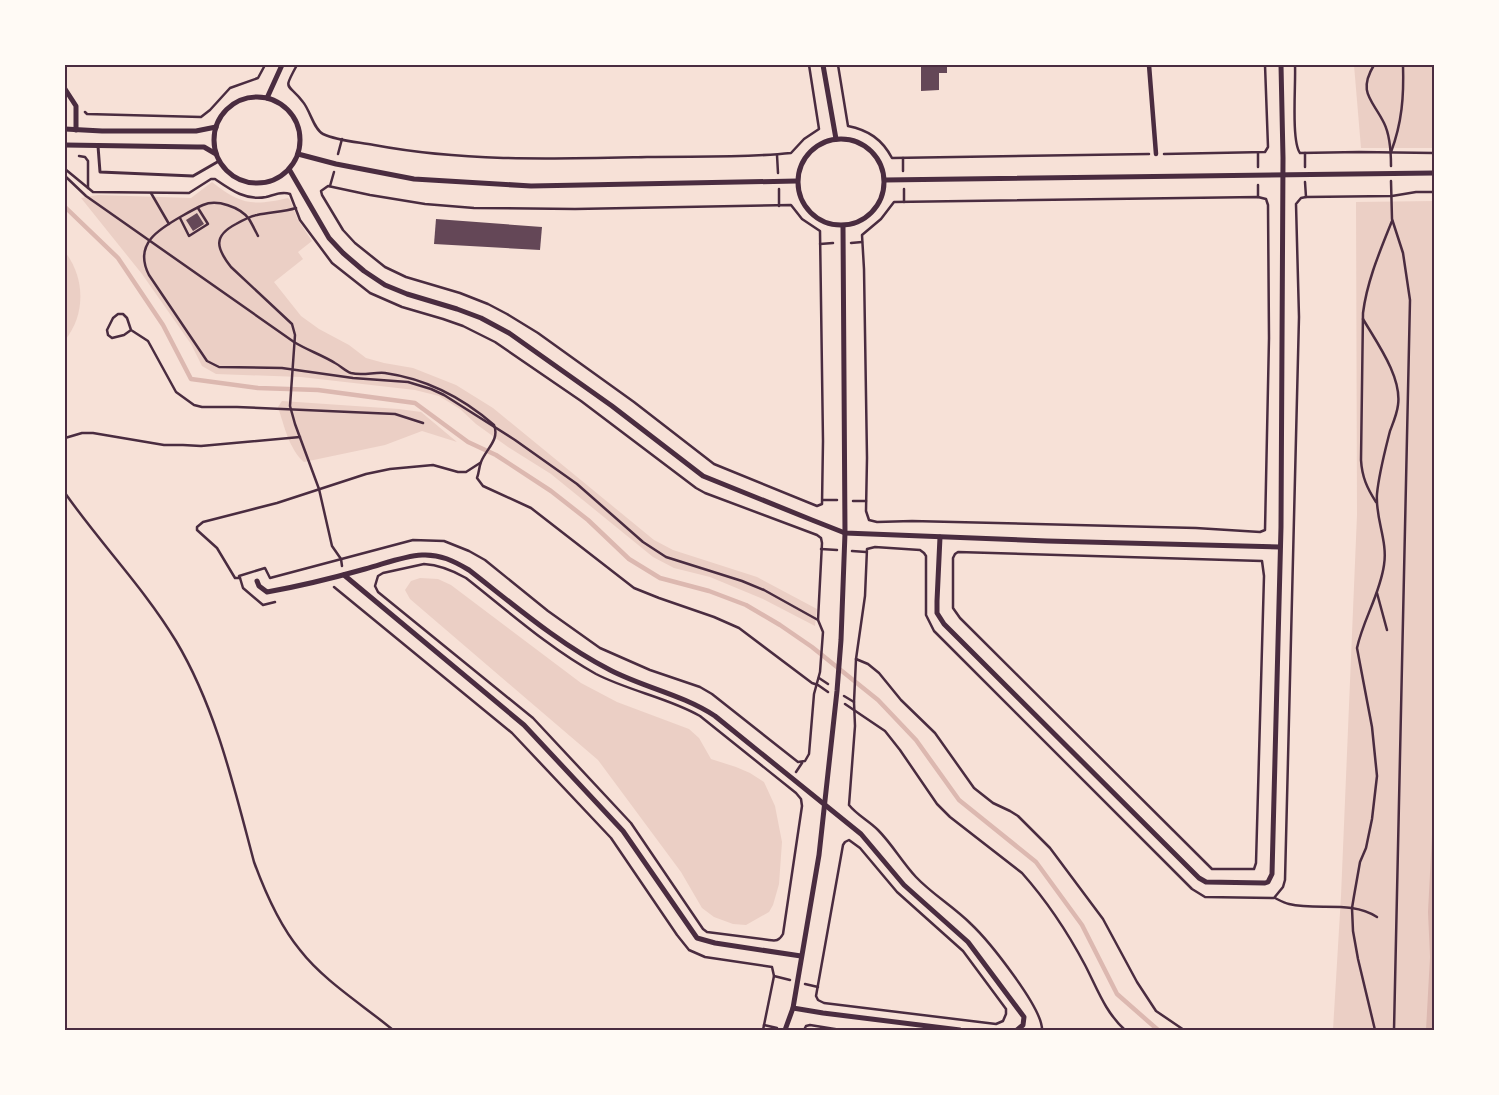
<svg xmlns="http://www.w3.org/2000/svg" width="1499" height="1095" font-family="'Times New Roman',serif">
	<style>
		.green { fill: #ebcfc5 }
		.water { fill: #dcb8b0 }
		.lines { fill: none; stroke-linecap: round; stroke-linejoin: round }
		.stream { stroke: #dcb8b0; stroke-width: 4.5 }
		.building { fill: #644757 }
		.path { stroke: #4a2c40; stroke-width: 2.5 }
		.service { stroke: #4a2c40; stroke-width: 3 }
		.pedestrian { stroke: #4a2c40; stroke-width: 4.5 }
		.minor { stroke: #4a2c40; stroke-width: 5 }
		.neatline { fill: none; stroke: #4a2c40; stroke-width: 2 }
	</style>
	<rect width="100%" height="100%" fill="#f7e1d7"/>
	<!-- green -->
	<g class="green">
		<polygon points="1354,65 1434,65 1434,148 1361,148"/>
		<path d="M212,182C241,205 253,206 288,198L290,200L298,220L312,241L298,252L303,259L274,282L301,316L319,329L349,345L366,358L384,363L413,368L456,385L493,408L654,540L673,550L757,577L817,609L815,626L763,599L710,577L674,568L653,557L551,474L508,447L476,424L460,409L439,396L415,390L301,377L216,374L202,366L191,344L142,274L81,198L98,195L191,198Z"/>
		<polygon points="1434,201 1434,1030 1333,1030 1341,896 1357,515 1356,202"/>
		<path d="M65,252C85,277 86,315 65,340Z"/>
		<path d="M282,401L399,409L421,412L457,442L422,431L385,445L304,462C289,449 284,425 278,407Z"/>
		<polygon points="420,578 438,579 451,585 581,683 617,702 689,729 699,738 711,759 736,767 750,773 764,782 775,806 782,842 779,884 773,905 769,912 746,925 733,924 714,917 702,908 681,872 598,760 410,599 405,590 411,581"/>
	</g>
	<!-- water -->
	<polygon class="water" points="1434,796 1434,1030 1426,1030 1430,957 1428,912"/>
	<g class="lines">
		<!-- stream -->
		<polyline class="stream" points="65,207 118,258 163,325 191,379 258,388 318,390 415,403 468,442 496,455 551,491 588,520 629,559 660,578 709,591 746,605 780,625 812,647 878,700 916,740 959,800 1036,862 1082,925 1117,994 1158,1030"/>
	</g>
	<!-- building -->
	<g class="building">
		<polygon points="921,65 947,65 947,73 939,73 939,90 921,91"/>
		<polygon points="197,213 204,224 193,231 186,220"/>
		<polygon points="436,219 542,227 540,250 434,244"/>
	</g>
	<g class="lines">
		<!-- path -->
		<g class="path">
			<path d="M297,65C282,92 288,82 303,102C310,110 314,130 323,134C338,141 358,142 374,145C465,162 555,159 647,157C695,156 744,158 791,153L804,139L819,129L809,65"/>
			<path d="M838,65L848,126C868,130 882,139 892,158L1149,154"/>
			<path d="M1295,65C1296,83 1291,141 1300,153L1359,152L1434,153"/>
			<path d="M1374,65C1357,93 1373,100 1384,123C1390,135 1391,152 1391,166"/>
			<polyline points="85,112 87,114 201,117 210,110 230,88 258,78 265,65"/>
			<path d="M1391,152C1402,123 1404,96 1403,65"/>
			<polyline points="1258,153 1258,167"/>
			<polyline points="1305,153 1305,167"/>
			<polyline points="338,154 342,139"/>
			<polyline points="1164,154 1265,152 1268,147 1265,65"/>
			<polyline points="777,155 778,173"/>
			<polyline points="79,156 85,157 88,161 88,188"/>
			<polyline points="903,158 903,171"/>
			<path d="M65,169L93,192L189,193L211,179H215C231,190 246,201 266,197C274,195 282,191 290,194L300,220L332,263L370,293L402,307L443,319L463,326L495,342L581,401L696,488L705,493L817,535L821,538L822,543L818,620"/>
			<path d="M65,176L86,196L294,342C307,350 322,355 335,363C341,366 345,371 351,373C362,376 374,372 385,373C427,379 463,398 494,425C500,440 486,449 481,462C479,467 479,473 477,478L483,486L531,508L634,588L659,598L714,617L739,628L812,683L818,685L828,692"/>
			<polyline points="1391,181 1392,219 1403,253 1410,300 1394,1030"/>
			<polyline points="1305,182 1306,197"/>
			<polyline points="1258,185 1258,197"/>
			<polygon points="328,186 370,195 425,204 474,208 575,209 791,205 802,219 820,231 823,441 822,504 817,506 714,464 634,402 538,333 507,314 488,304 460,293 406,277 385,267 355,243 343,230 322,195 321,191"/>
			<polyline points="330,186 334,172"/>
			<polyline points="779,189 779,206"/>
			<polyline points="904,189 904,202"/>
			<polyline points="151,193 169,224"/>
			<polygon points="1258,197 1266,199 1268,205 1269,338 1265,530 1260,532 1196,528 912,521 877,522 869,520 866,511 867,458 864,269 862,235 881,219 894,202"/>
			<path d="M296,208C284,212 270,212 257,215C250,216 243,220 236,224C213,236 216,248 231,267L292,324L295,335L290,406L295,424L319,489L332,546L341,559L342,566"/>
			<polyline points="180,218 189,236 208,224 198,208"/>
			<polyline points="851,243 862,242"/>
			<polyline points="820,244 833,243"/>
			<path d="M1363,319C1377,343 1402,377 1398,405C1397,414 1393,423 1390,431C1385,451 1379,473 1377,494C1375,518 1388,541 1384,565C1380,594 1363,620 1357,648L1372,727L1377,776L1372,819L1366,848L1360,862L1354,896L1352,908L1353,931L1358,959L1375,1030"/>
			<polyline points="131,330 124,335 112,338 108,335 107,330 113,318 118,314 123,314 127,318 131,330 148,341 176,392 194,405 202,407 237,407 395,414 423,423"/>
			<polyline points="65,438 82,433 93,433 164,445 183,445 201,446 300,437"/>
			<path d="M65,493C100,543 144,588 176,641C216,708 234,787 254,862C265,892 279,925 300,950C324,981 363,1005 393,1030"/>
			<polyline points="823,500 837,500"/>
			<polyline points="853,501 866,501"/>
			<path d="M1376,502C1367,488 1362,477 1361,460L1363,313C1367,281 1380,251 1392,221"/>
			<polyline points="821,549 837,550"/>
			<polyline points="852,551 866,552"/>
			<polygon points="958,552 1262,561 1264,576 1256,863 1254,869 1212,869 1210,867 960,618 953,608 953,558 955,554"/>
			<path d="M424,564C440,565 452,570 466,578C508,611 549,648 596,674C629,691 669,698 700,716L796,793L801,799L802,806L783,934C779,941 776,941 769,940L707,932L703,929L631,823L533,718L378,592L375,586L378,576L383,573Z"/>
			<path d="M240,578L239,576L265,568L270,578L413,540L444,541L469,551L485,560L548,611L600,648L650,670L700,687L712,694L798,762L805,761L809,754L814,694L820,672L823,632L818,620L764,590L742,581L666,557L643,542L577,484L515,440L444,395L431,389L408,382L353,378L282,368L219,367L207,361L149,275C133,244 159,229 182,216C189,212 196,208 203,205C217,199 240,207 249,219C252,224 255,230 258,236"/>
			<polyline points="334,587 512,733 611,838 677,935 689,950 705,957 772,967 774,976 763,1030"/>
			<polyline points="1377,593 1387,630"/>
			<polyline points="275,602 263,605 243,588 240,578 235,578 217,548 197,530 197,527 203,522 277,503 366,474 390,469 433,465 458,472 466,472 480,463"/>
			<polyline points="856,659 868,664 879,673 901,700 935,733 974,788 993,803 1010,811 1018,816 1050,848 1103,919 1137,982 1156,1011 1184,1030"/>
			<polyline points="819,678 828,684"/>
			<polyline points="844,696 854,702"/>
			<path d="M845,704L885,731L900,750L937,804L950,817L1022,873C1046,900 1068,933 1085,965C1097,988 1105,1012 1125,1030"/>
			<polyline points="796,772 802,763"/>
			<polygon points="849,840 860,848 897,892 963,951 1006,1009 1006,1014 1003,1021 996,1024 824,1003 818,1000 816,996 843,845 845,842"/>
			<path d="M1275,898C1279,900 1284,903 1289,904C1318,911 1351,900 1377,917"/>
			<polyline points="774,976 790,980"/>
			<polyline points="805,984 818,987"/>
			<polyline points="764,1025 777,1028"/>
			<polyline points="804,1030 806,1026 810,1025 841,1030"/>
			<path d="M1042,1030C1043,1008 988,940 971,924C954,907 932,894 916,877C902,862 892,844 878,830C869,821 857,815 849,805L855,726L854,702L856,659L865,596L867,549L875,547L920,550L924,553L926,556V615L934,631L1192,889L1205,897L1274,898L1283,887L1285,880L1299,317L1296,204L1301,198L1306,197L1392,196L1416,192H1434"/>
		</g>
		<!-- service -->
		<polyline class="service" points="98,146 100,172 193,176 219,161"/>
		<!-- pedestrian -->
		<polyline class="pedestrian" points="1149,65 1156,154"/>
		<!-- minor -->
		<g class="minor">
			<polyline points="823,65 836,139"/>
			<polyline points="65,89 76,106 76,130"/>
			<circle cx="257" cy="140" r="43"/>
			<polyline points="267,98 282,65"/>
			<polyline points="65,129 102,131 196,131 216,127"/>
			<circle cx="841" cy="182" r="43"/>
			<polyline points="65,145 197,147 204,147 216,154"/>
			<polyline points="298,154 336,164 414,179 531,186 797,181"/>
			<polyline points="289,169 329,238 343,253 364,271 385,285 407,294 457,309 481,318 509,333 612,406 703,476 812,520 845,533 1047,541 1280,547"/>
			<polyline points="885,180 1434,173"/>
			<polyline points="940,537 937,601 937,613 944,624 1199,878 1206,882 1265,883 1268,882 1272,874 1281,527 1283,158 1281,65"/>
			<polyline points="344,575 524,725 623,831 697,938 715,943 801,956"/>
			<path d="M257,581L259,586L267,592C301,586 333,578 365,569C384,564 403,556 422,555C440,554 454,561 469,570C514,605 559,644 610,670C645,688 681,694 715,716L861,834L904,885L968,942L1024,1017L1023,1025L1017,1030"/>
			<polyline points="793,1008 823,1013 960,1030"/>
			<polyline points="785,1030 793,1008 819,855 837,691 841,640 845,533 843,226"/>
		</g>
	</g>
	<!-- border -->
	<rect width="1499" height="1095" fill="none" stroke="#fffaf5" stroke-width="132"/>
	<rect x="66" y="66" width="1367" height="963" class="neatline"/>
</svg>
